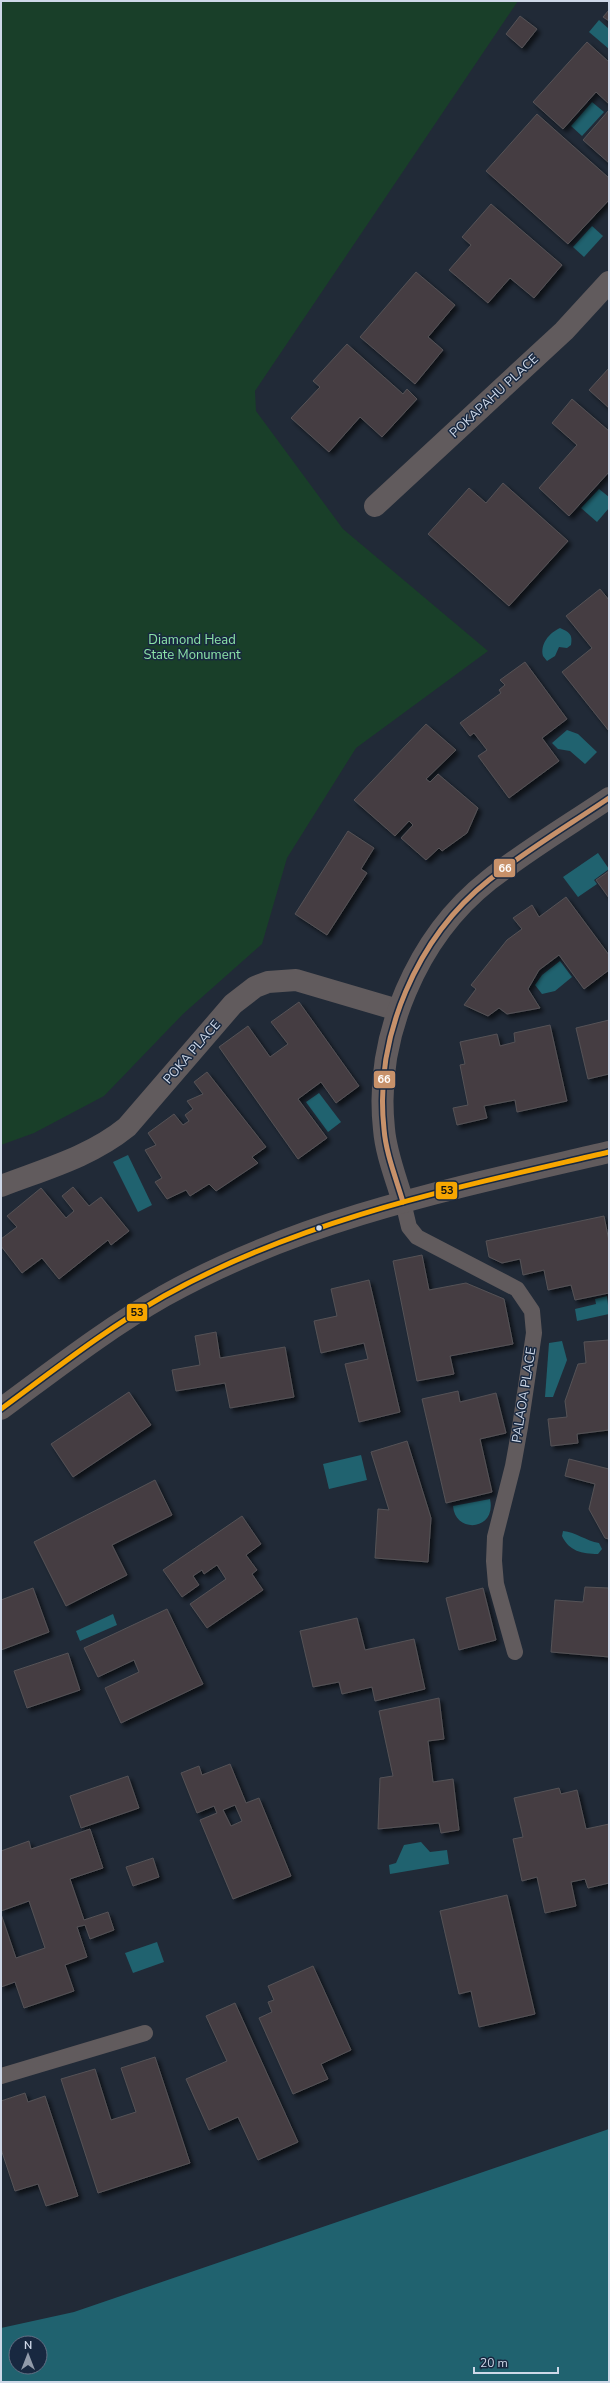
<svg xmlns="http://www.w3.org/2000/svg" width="610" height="2383" font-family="'Nunito Sans',sans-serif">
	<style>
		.green { fill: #193f29 }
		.water { fill: #20626f; fill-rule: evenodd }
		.building { fill: #443e42; stroke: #555256; fill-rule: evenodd; filter: url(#shadow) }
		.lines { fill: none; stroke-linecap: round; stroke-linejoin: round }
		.service { stroke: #615b5d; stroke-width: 16 }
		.minor { stroke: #615b5d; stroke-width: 22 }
		.tertiary { stroke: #615b5d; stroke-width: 22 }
		.bus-1-casing { stroke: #182840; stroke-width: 8 }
		.bus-2-casing { stroke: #182840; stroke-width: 8 }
		.bus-1 { stroke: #c7916a; stroke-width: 5 }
		.bus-2 { stroke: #f7a600; stroke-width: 5 }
		.bus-dot { fill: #ced8e8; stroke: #182840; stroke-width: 1.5 }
		.labels { text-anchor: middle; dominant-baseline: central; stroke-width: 3; stroke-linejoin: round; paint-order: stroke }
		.street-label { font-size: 13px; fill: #ced8e8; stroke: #182840 }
		.park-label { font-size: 13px; fill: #8ce3a7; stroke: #182840 }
		.line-badge { stroke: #182840; stroke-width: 1.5 }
		.badge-label { font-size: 11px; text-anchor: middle; font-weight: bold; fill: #fff }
		.pale-badge-label { font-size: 11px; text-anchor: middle; font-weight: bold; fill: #111 }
	</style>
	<defs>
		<filter id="shadow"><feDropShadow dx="3.5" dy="3.5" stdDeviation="2" flood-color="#0009"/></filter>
	</defs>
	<rect width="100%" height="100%" fill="#212a37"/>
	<!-- green -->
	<polygon class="green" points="1,1 518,1 255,391 256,411 343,529 488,651 356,748 287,858 262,944 183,1014 104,1096 34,1133 1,1145"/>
	<!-- water -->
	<g class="water">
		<polygon points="599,20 609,29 609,49 589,32"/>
		<polygon points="592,102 604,112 582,136 571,126"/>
		<polygon points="592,226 603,236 584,257 573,247"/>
		<polygon points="599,489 609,497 609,508 597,522 581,508"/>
		<path d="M560,628C569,632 573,634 571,645L567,648L559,647L555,656L547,661L543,656C540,644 549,633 560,628Z"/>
		<polygon points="567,730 578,734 597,752 585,764 570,751 558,749 552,743"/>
		<polygon points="598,853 609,869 594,880 597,884 578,897 563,877"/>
		<polygon points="560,961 572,977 555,991 542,994 535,985 542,975"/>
		<polygon points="319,1093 341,1122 328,1132 306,1102"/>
		<polygon points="128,1155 152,1205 138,1212 113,1162"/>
		<polygon points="607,1296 609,1314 577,1321 575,1309 596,1304 595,1299"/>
		<polygon points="562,1341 567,1360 553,1397 545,1397 549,1343"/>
		<polygon points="361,1455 367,1480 329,1489 323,1464"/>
		<path d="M490,1499C497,1531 455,1534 453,1506Z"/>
		<path d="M563,1531C576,1532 586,1541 599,1543L602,1549L598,1554C582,1554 569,1551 562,1536Z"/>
		<polygon points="113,1614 117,1625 80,1641 76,1631"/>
		<polygon points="421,1842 430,1852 447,1850 449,1864 390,1874 389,1865 396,1863 404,1845"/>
		<polygon points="157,1942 164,1962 133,1973 125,1953"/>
		<path d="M609,2129V2382H1V2328L74,2312ZM16,2343H40V2367H16Z"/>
	</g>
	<!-- building -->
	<g class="building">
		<polygon points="609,10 609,21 603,17"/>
		<polygon points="520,16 537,29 522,48 506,34"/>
		<polygon points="587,42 609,62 609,104 596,92 563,129 533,102"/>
		<polygon points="609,110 609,163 583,140"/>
		<polygon points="537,114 609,178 609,200 568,244 486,171"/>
		<polygon points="491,204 562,265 534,298 510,278 488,303 449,270 471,245 462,237"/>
		<polygon points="416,272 455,305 428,337 443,350 415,384 360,337"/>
		<polygon points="347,344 403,394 407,389 417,399 382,437 360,417 329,452 291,418 320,387 313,381"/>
		<polygon points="609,368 609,408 589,390"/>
		<polygon points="572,399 609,431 609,472 569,516 539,488 577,445 552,423"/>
		<polygon points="503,483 568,541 509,606 428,534 469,488 486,503"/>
		<polygon points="600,589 609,600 609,731 562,672 592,648 566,616"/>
		<polygon points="525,662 567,719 542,738 559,761 509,798 478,756 487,750 474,733 470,736 460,723 501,693 499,690 505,685 500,680"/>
		<polygon points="426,724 456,750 426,779 430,782 438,774 478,808 467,833 442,851 439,848 426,860 401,838 413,825 409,821 395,836 354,800"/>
		<polygon points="348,831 374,848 361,869 367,873 327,935 295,914"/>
		<polygon points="609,871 609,898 596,880"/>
		<polygon points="566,897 609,955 609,970 584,989 559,955 539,970 528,989 540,1008 507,1014 499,1008 488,1016 464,1005 476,989 471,985 507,940 522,929 513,918 532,905 539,917"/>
		<polygon points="299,1002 359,1086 336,1103 321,1082 298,1099 327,1138 298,1159 219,1047 248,1026 270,1057 288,1044 271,1022"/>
		<polygon points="609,1020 609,1074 588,1079 576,1028"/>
		<polygon points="550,1025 567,1101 517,1112 515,1100 484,1106 487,1118 457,1125 453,1108 468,1105 460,1065 465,1064 460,1042 497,1034 500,1046 515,1042 514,1033"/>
		<polygon points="207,1072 266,1147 252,1157 258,1163 216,1191 209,1184 190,1196 186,1190 167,1199 155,1182 162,1178 145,1150 156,1145 148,1133 174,1114 183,1125 189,1121 185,1115 193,1109 187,1101 203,1094 194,1082"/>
		<polygon points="73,1187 89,1206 101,1197 129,1231 111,1245 108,1240 59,1279 42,1258 22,1273 1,1246 1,1239 17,1227 7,1216 41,1188 66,1218 74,1211 62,1196"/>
		<polygon points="604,1216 609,1241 609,1293 575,1300 571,1285 548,1290 544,1270 523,1275 520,1259 502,1263 489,1257 486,1241"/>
		<polygon points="422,1255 429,1290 466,1283 504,1299 513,1344 450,1356 454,1374 417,1381 393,1261"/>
		<polygon points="369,1280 400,1412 359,1422 345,1364 368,1359 364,1343 321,1353 314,1321 337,1316 331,1289"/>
		<polygon points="216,1332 220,1358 285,1347 294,1397 230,1408 225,1383 176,1391 172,1370 200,1365 195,1336"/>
		<polygon points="609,1340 609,1430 577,1434 578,1443 551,1446 548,1419 567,1417 565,1401 578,1364 586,1363 584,1342"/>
		<polygon points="458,1391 460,1402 496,1393 506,1433 480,1439 492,1492 446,1503 422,1399"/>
		<polygon points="129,1392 151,1425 73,1477 51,1444"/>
		<polygon points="407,1441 431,1518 428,1562 375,1558 378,1509 389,1510 371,1452"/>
		<polygon points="569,1459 609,1469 609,1539 605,1538 589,1509 595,1484 565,1476"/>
		<polygon points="155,1480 172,1515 112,1545 127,1575 66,1606 34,1542"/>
		<polygon points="242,1516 261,1544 246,1555 257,1570 252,1574 263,1590 207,1628 190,1604 226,1579 217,1565 204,1574 202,1570 193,1576 199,1585 182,1597 163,1570"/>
		<polygon points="585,1587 609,1588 609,1657 551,1652 555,1600 583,1602"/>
		<polygon points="33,1588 49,1632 1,1650 1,1600"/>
		<polygon points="483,1588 496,1640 459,1650 446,1598"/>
		<polygon points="167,1609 203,1684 121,1723 105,1688 139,1672 134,1660 98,1677 84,1648"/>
		<polygon points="357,1618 365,1650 414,1639 425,1689 375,1701 372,1687 342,1694 339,1682 313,1687 300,1631"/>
		<polygon points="68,1653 80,1690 27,1708 14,1671"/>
		<polygon points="439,1698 444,1739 428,1741 433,1782 453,1779 459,1830 441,1833 439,1823 378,1829 380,1778 393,1776 379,1711"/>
		<path d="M230,1764L246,1803L259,1798L291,1876L233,1899L200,1820L217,1813L214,1806L197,1813L181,1773L199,1766L202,1775ZM235,1805L242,1821L231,1826L223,1810Z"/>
		<polygon points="128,1776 139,1808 81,1828 70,1796"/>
		<polygon points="559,1788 561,1794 577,1790 586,1829 609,1824 609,1883 588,1888 585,1879 571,1882 576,1906 545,1913 537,1877 522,1881 513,1839 523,1837 514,1798"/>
		<polygon points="90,1829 103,1868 70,1879 84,1920 108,1912 114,1930 90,1939 85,1925 77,1927 87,1957 65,1965 74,1991 24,2008 15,1982 1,1987 1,1914 16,1958 45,1948 29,1901 1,1911 1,1851 29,1841 31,1849"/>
		<polygon points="153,1858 159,1877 133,1886 126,1867"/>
		<polygon points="507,1895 535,2014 479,2027 471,1991 459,1994 440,1911"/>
		<polygon points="313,1966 351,2050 321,2064 328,2079 293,2094 259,2018 272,2012 268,2002 274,2000 268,1986"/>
		<polygon points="235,2003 298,2142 258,2160 238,2117 209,2130 186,2079 227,2061 206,2016"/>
		<polygon points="155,2057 190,2163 98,2193 61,2079 95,2069 111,2120 136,2112 121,2068"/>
		<polygon points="25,2093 28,2102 45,2096 78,2196 46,2206 38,2184 15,2191 1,2149 1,2101"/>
	</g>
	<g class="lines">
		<!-- service -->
		<g class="service">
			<polyline points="403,1202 409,1227 417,1237 517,1289 532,1311 534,1333 520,1427 513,1466 495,1537 494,1561 496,1584 515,1652"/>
			<polyline points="1,2076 145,2033"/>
		</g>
		<!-- minor -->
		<g class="minor">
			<polyline points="375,506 564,331 609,282"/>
			<path d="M1,1186C45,1169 90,1157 127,1127L233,1004L255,987L268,982L296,980L398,1010"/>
			<path d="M403,1202C396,1178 386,1154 384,1129C374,1037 417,937 489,880C527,850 569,825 609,798"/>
		</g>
		<!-- tertiary -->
		<path class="tertiary" d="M1,1409C54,1370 106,1329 164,1296C304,1218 455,1188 609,1152"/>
		<!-- bus-1 casing -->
		<g class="bus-1-casing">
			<path id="bus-1" d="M403,1202C396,1178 386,1154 384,1129C374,1037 417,937 489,880C527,850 569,825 609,798"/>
		</g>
		<!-- bus-2 casing -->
		<g class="bus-2-casing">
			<path id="bus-2" d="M1,1409C54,1370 106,1329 164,1296C304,1218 455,1188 609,1152"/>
		</g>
		<!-- bus-1 -->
		<use href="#bus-1" class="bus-1"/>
		<!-- bus-2 -->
		<use href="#bus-2" class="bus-2"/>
	</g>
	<!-- markers -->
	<circle class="bus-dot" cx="319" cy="1228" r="3.5"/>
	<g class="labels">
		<!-- street labels -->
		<g class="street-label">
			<text transform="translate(494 396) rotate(-43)">POKAPAHU PLACE</text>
			<text transform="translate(192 1052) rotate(-49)">POKA PLACE</text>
			<text transform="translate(524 1395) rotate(-81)">PALAOA PLACE</text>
		</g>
		<!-- park labels -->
		<g class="park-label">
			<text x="192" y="640">Diamond Head<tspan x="192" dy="15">State Monument</tspan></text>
		</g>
	</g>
	<g class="line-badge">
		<rect x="493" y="858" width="23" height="20" rx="4" fill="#c7916a"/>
		<rect x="373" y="1070" width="23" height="19" rx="4" fill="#c7916a"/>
		<rect x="435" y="1181" width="23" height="19" rx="4" fill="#f7a600"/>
		<rect x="126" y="1303" width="22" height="19" rx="4" fill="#f7a600"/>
	</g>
	<g class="badge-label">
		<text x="505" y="872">66</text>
		<text x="384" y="1083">66</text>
	</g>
	<g class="pale-badge-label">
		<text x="447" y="1194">53</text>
		<text x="137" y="1316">53</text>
	</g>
	<!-- border -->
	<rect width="610" height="2383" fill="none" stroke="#ced8e8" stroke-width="4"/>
	<!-- north arrow -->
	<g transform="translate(28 2355)"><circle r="19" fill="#182840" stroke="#616e83"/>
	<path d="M0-3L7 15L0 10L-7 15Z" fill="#919baa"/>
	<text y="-6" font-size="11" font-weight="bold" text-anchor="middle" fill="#ced8e8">N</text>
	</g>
	<!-- scale -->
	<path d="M474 2367v6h84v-6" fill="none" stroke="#ced8e8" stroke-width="2"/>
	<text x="480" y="2367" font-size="12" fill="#ced8e8" stroke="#182840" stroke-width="3" paint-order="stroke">20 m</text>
</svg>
